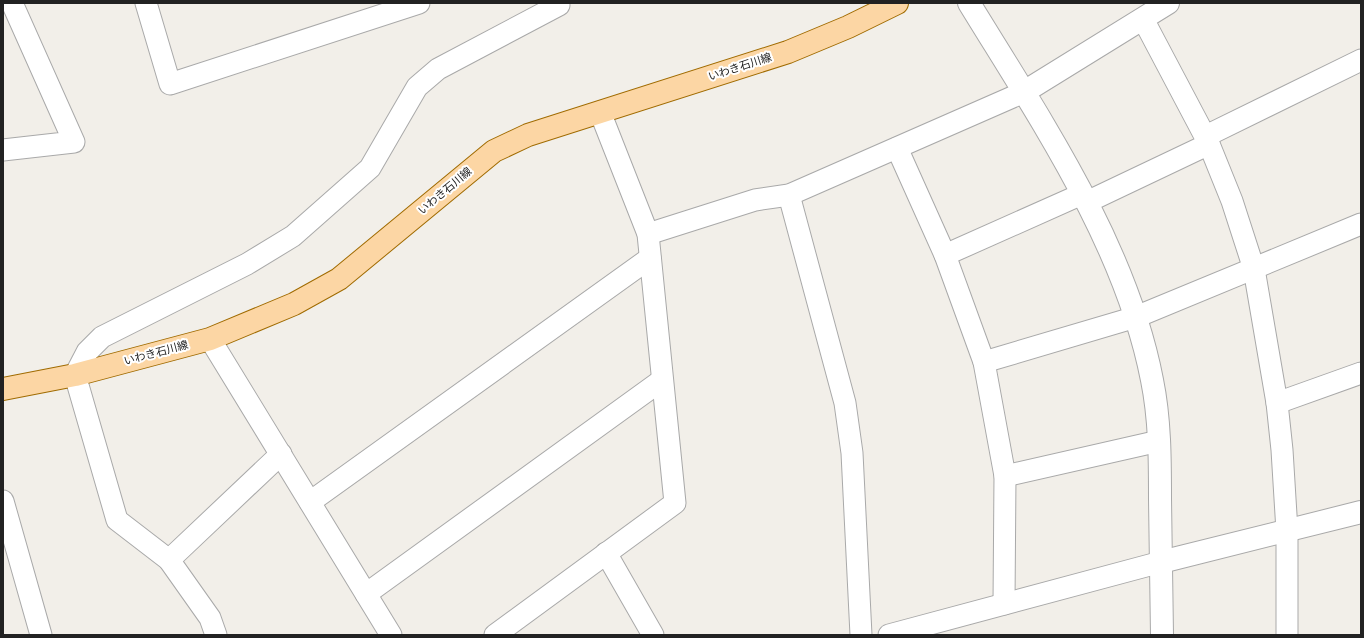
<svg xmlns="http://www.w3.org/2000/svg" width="1364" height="638" font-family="'Nunito Sans','Noto Sans JP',sans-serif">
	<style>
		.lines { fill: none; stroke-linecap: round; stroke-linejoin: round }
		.minor-casing { stroke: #a9a9a9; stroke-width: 23 }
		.tertiary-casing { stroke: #a9a9a9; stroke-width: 24 }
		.primary-casing { stroke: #a06b00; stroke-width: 24 }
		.minor { stroke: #fff; stroke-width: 21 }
		.tertiary { stroke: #fff; stroke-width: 22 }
		.primary { stroke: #fcd6a4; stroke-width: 22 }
		.labels { text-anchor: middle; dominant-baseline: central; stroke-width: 4; stroke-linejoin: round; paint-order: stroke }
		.street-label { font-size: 11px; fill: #222; stroke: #fff }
	</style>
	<rect width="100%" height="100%" fill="#f2efe9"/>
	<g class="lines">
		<!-- minor casing -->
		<g class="minor-casing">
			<g id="minor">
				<polyline points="146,3 170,84 419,3"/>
				<polyline points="1143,19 1209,144 1232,201 1254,269 1277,403 1282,450 1287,531 1287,635"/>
				<polyline points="1206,136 1361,60"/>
				<polyline points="897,148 945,255 984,362 1005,476 1004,604"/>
				<polyline points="3,150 74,142 12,3"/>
				<polyline points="789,195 845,403 852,453 861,635"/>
				<polyline points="1087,202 1209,144"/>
				<polyline points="648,234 755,200 789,195 1024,92"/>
				<polyline points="945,255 1082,194"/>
				<polyline points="210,339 391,635"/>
				<polyline points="984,362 1136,317 1361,224"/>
				<polyline points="1277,403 1361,373"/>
				<polyline points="1005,476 1159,441"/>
				<polyline points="3,501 41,635"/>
				<polyline points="310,502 650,258"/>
				<polyline points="606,553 653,635"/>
				<polyline points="169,560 281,454"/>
				<polyline points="366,594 662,380"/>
				<polyline points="216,635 210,618 169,560 117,520 75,375 87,352 102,337 247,264 293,236 370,168 417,87 438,69 559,5 558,3"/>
				<polyline points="495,635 675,503 648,234 600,112"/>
				<polyline points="889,635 1161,562"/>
			</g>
		</g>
		<!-- tertiary casing -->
		<g class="tertiary-casing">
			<g id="tertiary">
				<path d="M969,3C1040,119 1126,245 1152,380C1160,419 1160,460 1160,499C1161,544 1161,590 1162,635"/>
				<polyline points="1024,92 1168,3"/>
				<polyline points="1161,562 1361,512"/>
			</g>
		</g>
		<!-- primary casing -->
		<g class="primary-casing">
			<polyline id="primary" points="3,389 75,375 210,339 294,304 339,279 494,151 528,135 788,52 848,27 897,3"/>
		</g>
		<!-- minor -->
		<use href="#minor" class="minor"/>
		<!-- tertiary -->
		<use href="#tertiary" class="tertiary"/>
		<!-- primary -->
		<use href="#primary" class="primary"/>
	</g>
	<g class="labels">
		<!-- street labels -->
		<g class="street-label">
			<text transform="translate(740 67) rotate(-18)">いわき石川線</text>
			<text transform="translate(445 191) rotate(-40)">いわき石川線</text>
			<text transform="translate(156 353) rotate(-15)">いわき石川線</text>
		</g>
	</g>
	<!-- border -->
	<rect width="1364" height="638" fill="none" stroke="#222222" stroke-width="8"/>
</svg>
